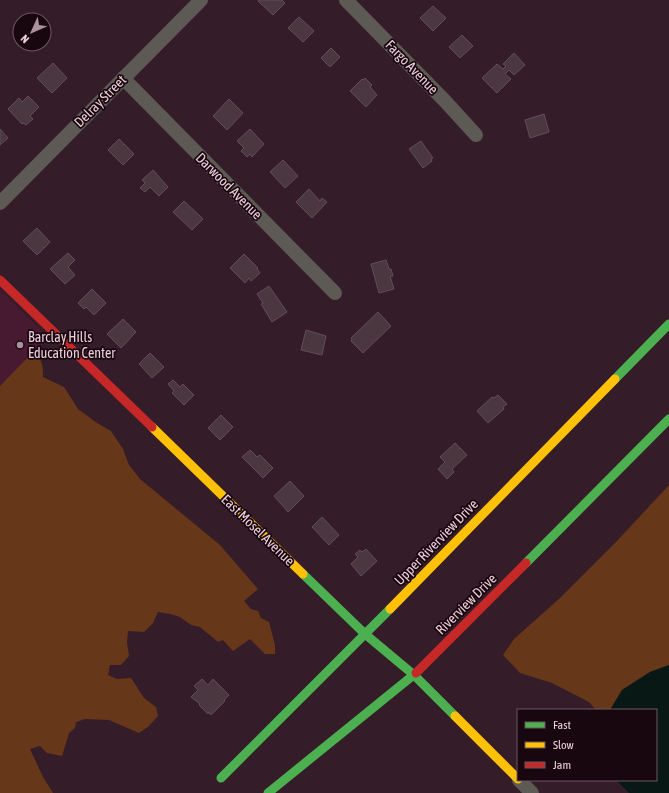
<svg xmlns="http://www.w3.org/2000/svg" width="669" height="793" font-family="'Asap Condensed',sans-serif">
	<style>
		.built { fill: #481a31 }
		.green { fill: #673719 }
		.water { fill: #081915 }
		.building { fill: #4a373f; stroke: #634e58 }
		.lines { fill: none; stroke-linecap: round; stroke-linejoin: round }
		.street { stroke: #5d5a55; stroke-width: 14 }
		.fast { stroke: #4caf50; stroke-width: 9 }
		.slow { stroke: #ffc107; stroke-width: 9 }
		.jam { stroke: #c62828; stroke-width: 9 }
		.poi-dot { fill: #ac919c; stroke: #19070f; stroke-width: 1.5 }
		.labels { text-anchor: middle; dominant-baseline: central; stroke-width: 3.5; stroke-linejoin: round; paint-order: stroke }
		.street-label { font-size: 14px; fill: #eccfda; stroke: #19070f }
		.poi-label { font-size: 14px; fill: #eccfda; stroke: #19070f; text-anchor: start }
	</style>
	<rect width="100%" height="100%" fill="#341d28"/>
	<!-- built -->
	<polygon class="built" points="0,290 48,337 0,386"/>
	<!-- green -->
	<g class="green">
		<path d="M32,353C43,358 43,366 43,377L64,387L78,409L97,423L111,431L123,449L129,465L140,479L220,545L258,589L244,601L251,609L258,611L261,618L269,622L275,645V654H265L250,639L233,651L223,640L218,642L200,627L191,625L180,617L170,614L158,612L153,623L144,632L128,631L127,642L129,656L121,665H110L108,675L117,679L131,678L144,698L156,707L158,716L149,726L139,733L109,720L85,719L76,722L75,728L69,733L62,756L47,753L40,746L30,749L43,777L53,793H0V386Z"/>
		<polygon points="669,485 669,665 650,672 622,690 610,710 596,710 589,702 552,683 520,673 503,655 514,639 560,598 617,541"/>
	</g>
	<!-- water -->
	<polygon class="water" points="669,665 669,793 629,793 616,780 656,780 656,710 610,710 622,690 650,672"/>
	<!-- building -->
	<g class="building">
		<polygon points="259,0 282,0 285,3 273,15 258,1"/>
		<polygon points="433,6 446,18 433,31 420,18"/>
		<polygon points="299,17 314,31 303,42 288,28"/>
		<polygon points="462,35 473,46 460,58 449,47"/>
		<polygon points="331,48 340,57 330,67 321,58"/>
		<polygon points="514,53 525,65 514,75 509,70 505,74 511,79 497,93 482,78 497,64 503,69 506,66 503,64"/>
		<polygon points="53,63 67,78 52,93 37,78"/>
		<polygon points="365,78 372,85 370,87 377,95 366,107 350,91 362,79 363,80"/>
		<polygon points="28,96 39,107 30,116 33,119 26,125 23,123 22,124 8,109 19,98 22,102"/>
		<polygon points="229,99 243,113 227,130 213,116"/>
		<polygon points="544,114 549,132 530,138 525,120"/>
		<polygon points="0,129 8,138 0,145"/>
		<polygon points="250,129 264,144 252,157 250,154 247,157 241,151 244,148 237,141"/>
		<polygon points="119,139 134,154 123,165 108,150"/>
		<polygon points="421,141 433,158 431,159 432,161 423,168 409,149"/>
		<polygon points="283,160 298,176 285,188 270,172"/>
		<polygon points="153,170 168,187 159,196 150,187 145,192 140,188 145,183 142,180"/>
		<polygon points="309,189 320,201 322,198 327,202 312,218 296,202"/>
		<polygon points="184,201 203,219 192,230 173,212"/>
		<polygon points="37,228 50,242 37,255 23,241"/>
		<polygon points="68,253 75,260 68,267 75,275 65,284 50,269"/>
		<polygon points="244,254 258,268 257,269 260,273 251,281 249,278 245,283 230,268"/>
		<polygon points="386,260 389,269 391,269 393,276 390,276 394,289 379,293 371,264"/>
		<polygon points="269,286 287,312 272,322 261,304 263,303 257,294"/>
		<polygon points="92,289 106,303 94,315 86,307 84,309 78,303"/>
		<polygon points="378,312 391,326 363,353 351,341 352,339 351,338"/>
		<polygon points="123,319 136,332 121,348 107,334"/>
		<polygon points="306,330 326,336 322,355 301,350"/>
		<polygon points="150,353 164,367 152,378 139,364"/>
		<polygon points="173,380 180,387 183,384 194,395 184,405 172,393 174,391 168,384"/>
		<polygon points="498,395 507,404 503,407 504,409 488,423 477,411 492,397 494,398"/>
		<polygon points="221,415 233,427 220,440 208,428"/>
		<polygon points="455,443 467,455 452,469 454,472 447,479 438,469 445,462 440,457"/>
		<polygon points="250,450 257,457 260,455 273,468 263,478 242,457"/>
		<polygon points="290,481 304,496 288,512 274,496"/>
		<polygon points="322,517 339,535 329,545 312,527"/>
		<polygon points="366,549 377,561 361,576 351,564 358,557 355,554 360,550 362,552"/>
		<polygon points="202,679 208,685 213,679 229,695 224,700 225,701 211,715 209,712 208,714 199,705 200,704 191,697 198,690 194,686"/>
	</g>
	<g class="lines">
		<!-- street -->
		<g class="street">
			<polyline points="346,0 445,101 476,135"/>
			<polyline points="123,78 335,293"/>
			<polyline points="0,203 201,0"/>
			<polyline points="519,780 532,793"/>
		</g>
		<!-- fast -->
		<g class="fast">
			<polyline points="615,379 669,324"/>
			<polyline points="526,563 669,419"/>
			<polyline points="303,574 365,634 414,675 455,716"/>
			<polyline points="221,778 390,609"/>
			<polyline points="268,793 416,673"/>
		</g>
		<!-- slow -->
		<g class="slow">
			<polyline points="152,427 303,574"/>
			<polyline points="390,609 615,379"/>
			<polyline points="455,716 518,779"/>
		</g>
		<!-- jam -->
		<g class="jam">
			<polyline points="0,280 152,427"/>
			<polyline points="416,673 526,563"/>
		</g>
	</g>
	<!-- markers -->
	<circle class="poi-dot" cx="20" cy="345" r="4"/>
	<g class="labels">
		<!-- street labels -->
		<g class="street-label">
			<text transform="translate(412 67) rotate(46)">Fargo Avenue</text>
			<text transform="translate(100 101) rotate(-45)">Delray Street</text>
			<text transform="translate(229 186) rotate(45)">Darwood Avenue</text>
			<text transform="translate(258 530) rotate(44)">East Mosel Avenue</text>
			<text transform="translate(436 542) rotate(-46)">Upper Riverview Drive</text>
			<text transform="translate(466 604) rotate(-45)">Riverview Drive</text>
		</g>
		<!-- poi labels -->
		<g class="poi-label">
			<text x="28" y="337">Barclay Hills<tspan x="28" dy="16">Education Center</tspan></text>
		</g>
	</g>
	<!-- legend -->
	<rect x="517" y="709" width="140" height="72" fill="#19070f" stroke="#6d5760"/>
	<rect x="525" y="722" width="20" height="6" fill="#4caf50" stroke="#6d5760"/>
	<text x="553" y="729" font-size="12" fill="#eccfda">Fast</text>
	<rect x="525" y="742" width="20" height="6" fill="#ffc107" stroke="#6d5760"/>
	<text x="553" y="749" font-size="12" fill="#eccfda">Slow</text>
	<rect x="525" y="762" width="20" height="6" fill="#c62828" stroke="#6d5760"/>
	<text x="553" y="769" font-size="12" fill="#eccfda">Jam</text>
	<!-- north arrow -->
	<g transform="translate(32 32) rotate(225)"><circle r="19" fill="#19070f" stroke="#6d5760"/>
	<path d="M0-3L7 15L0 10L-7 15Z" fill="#ac919c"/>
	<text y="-6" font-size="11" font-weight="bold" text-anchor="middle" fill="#eccfda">N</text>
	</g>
</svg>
